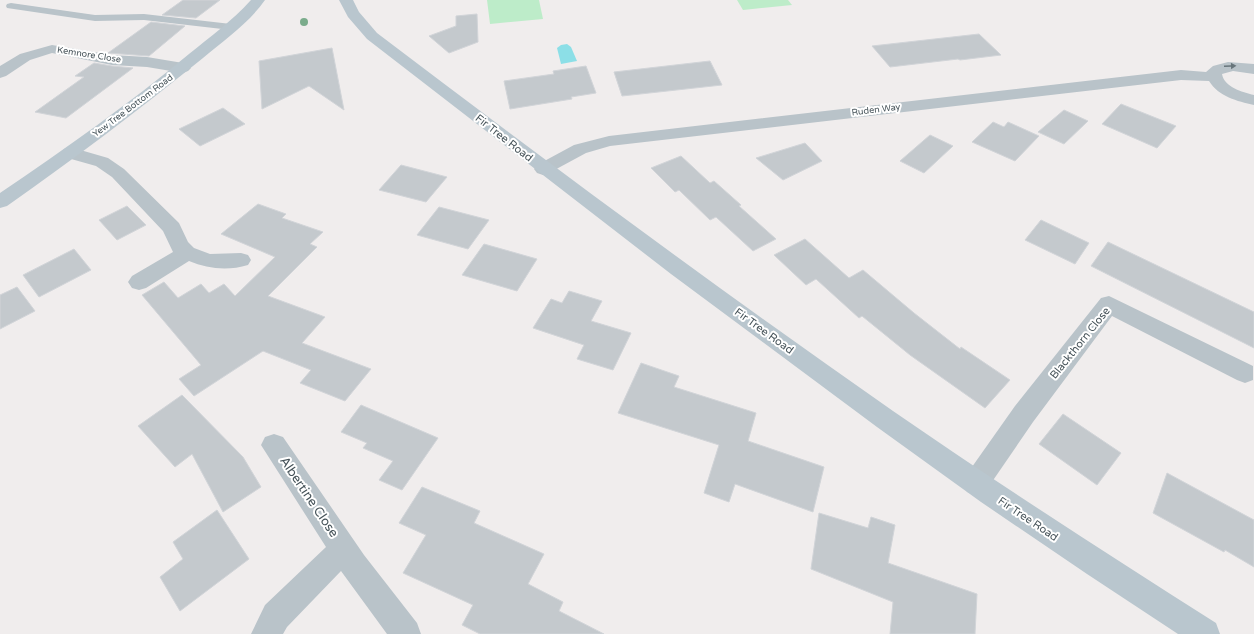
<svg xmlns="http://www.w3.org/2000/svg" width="1254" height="634" font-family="'Varela Round',sans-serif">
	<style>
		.green { fill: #bdecc9 }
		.water { fill: #8cdfe7 }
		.building { fill: #c4c9cd; stroke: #d1d4d8 }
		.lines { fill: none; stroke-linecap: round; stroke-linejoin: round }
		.lane { fill: #b9c3c9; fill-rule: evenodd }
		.street { fill: #b9c3c9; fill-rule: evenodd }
		.secondary { fill: #b9c6ce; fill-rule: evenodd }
		.tree { fill: #7bac8c }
		.oneway { fill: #68757b }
		.labels { text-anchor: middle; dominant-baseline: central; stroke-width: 4; stroke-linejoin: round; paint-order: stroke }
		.far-street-label { font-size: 9px; fill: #465359; stroke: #fff }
		.street-label { font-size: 11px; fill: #465359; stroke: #fff }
		.near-street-label { font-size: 13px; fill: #465359; stroke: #fff }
	</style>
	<rect width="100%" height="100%" fill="#f0eded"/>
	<!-- green -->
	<g class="green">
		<polygon points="487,0 539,0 543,19 490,24"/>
		<polygon points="737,0 788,0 792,5 743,10"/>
	</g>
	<!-- water -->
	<polygon class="water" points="567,44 571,47 577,61 561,64 557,48 561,45"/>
	<!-- building -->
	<g class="building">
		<polygon points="183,0 220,0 196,18 162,15"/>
		<polygon points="477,14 478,42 449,53 429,36 456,26 456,16"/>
		<polygon points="151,22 185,26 149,56 108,53"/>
		<polygon points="979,34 1001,55 960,60 958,59 890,67 872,46"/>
		<polygon points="332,48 344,110 309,86 262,109 259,61"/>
		<polygon points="710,61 722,85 622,96 614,72"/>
		<polygon points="94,63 112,66 133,68 66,118 35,112 84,77 75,76"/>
		<polygon points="586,66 596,93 571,97 572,99 510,109 504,81 554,74 553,71"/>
		<polygon points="1121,104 1176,126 1157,148 1102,124"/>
		<polygon points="223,108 245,124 200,146 179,129"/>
		<polygon points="1064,110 1088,121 1064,144 1038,132"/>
		<polygon points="993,122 1004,127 1008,122 1039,136 1015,161 972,142"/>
		<polygon points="930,135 953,146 924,173 900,161"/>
		<polygon points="805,143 822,161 783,180 756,158"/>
		<polygon points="681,156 710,183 714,181 741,205 739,206 776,239 753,251 716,217 710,220 679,190 675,192 651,168"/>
		<polygon points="401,165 447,177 426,202 379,190"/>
		<polygon points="258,204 286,214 282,218 323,232 310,244 317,247 268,296 325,317 302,343 371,369 345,401 300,383 311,370 263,351 194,396 179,379 201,365 142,295 164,282 178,298 201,284 209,293 224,284 235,296 275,257 221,234"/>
		<polygon points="127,206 146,225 117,240 99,220"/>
		<polygon points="439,207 489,220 468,249 417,235"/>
		<polygon points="1041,220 1089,243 1075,264 1025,240"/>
		<polygon points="805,239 849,278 863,270 914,313 960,349 961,347 1010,380 985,408 910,355 862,316 859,318 816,279 806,285 774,255"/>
		<polygon points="1108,242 1254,312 1254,348 1091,266"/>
		<polygon points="484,244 537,259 517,291 462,275"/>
		<polygon points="74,249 91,270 39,297 23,275"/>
		<polygon points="17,287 35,311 0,329 0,295"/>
		<polygon points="569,291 602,301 591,321 631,333 613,370 577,359 584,345 533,328 551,299 562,303"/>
		<polygon points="641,363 679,376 674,387 756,413 748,441 824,467 813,512 735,484 729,502 704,493 719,445 618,413"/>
		<polygon points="182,395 243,457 261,487 223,512 192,454 175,467 138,426"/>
		<polygon points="361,405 438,438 402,490 379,480 393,461 363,448 367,443 341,432"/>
		<polygon points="1063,414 1121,453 1097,485 1039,444"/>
		<polygon points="1167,473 1254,520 1254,567 1225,550 1224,552 1153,513"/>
		<polygon points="422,487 480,511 474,523 544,554 528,584 563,602 559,611 604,634 480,634 462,625 473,605 403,573 426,535 399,523"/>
		<polygon points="217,510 249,559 180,611 160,577 183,559 173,542"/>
		<polygon points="819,513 868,528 871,517 895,525 888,563 977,594 975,634 890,634 893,602 811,569"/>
	</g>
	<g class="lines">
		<!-- lane -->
		<polygon class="lane" points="11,3 95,15 144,14 231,24 236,27 231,30 144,20 95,21 7,8 6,6 7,4"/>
		<!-- street -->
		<g class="street">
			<polygon points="52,45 112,55 147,57 183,63 188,65 191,68 188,71 183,73 147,67 112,65 52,53 30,60 6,76 0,78 0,66 20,54"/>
			<path d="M1228,62L1254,64V74L1233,71L1222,74C1224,87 1242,92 1254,95V105C1237,101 1219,97 1209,81L1181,80L610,146L586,153L549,173L543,175L537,173L534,169L537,165L574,145L609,136L1181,70L1206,72L1213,66Z"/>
			<path d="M70,147L108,158L124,169L179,223L188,242L194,248L210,254L241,253L248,255L251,260L248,265C228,271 208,269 189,261L146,288L139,290L132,288L128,282L132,276L173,252L163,231L112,177L96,166L64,157L61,153L64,149Z"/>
			<polygon points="1109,296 1253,366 1253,380 1245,383 1237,380 1112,316 1033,422 985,492 976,495 967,492 963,483 967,474 1015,406 1101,298"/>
			<polygon points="274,434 283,437 364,555 417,623 421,634 387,634 341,571 287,627 283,634 251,634 265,605 326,547 261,445 265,437"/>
		</g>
		<!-- secondary -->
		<g class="secondary">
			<path d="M251,0H265C249,23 224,40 203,58C139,110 74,159 7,206L0,208V193C65,149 129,104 189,54C210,37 232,21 251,0Z"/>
			<path d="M339,0H353L359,12L377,33C547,162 718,289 893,411C999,484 1107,554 1216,623L1220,634H1178L1087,574L981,502L877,427L671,274L367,39L348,17Z"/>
		</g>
	</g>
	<!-- trees -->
	<circle class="tree" cx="304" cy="22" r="4"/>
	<!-- one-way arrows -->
	<defs><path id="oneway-solid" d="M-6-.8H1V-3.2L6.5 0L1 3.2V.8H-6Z"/></defs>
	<use class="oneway" href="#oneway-solid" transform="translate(1230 66) rotate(-2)"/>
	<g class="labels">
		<!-- far-street labels -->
		<g class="far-street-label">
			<text transform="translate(89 55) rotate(9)">Kemnore Close</text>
			<text transform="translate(133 106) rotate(-37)">Yew Tree Bottom Road</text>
			<text transform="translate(876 110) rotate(-7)">Ruden Way</text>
		</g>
		<!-- street labels -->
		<g class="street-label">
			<text transform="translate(504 138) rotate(38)">Fir Tree Road</text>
			<text transform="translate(764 331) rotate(36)">Fir Tree Road</text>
			<text transform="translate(1080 343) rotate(-51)">Blackthorn Close</text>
			<text transform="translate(1028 519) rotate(34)">Fir Tree Road</text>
		</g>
		<!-- near-street labels -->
		<g class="near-street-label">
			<text transform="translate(309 497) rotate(56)">Albertine Close</text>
		</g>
	</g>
</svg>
